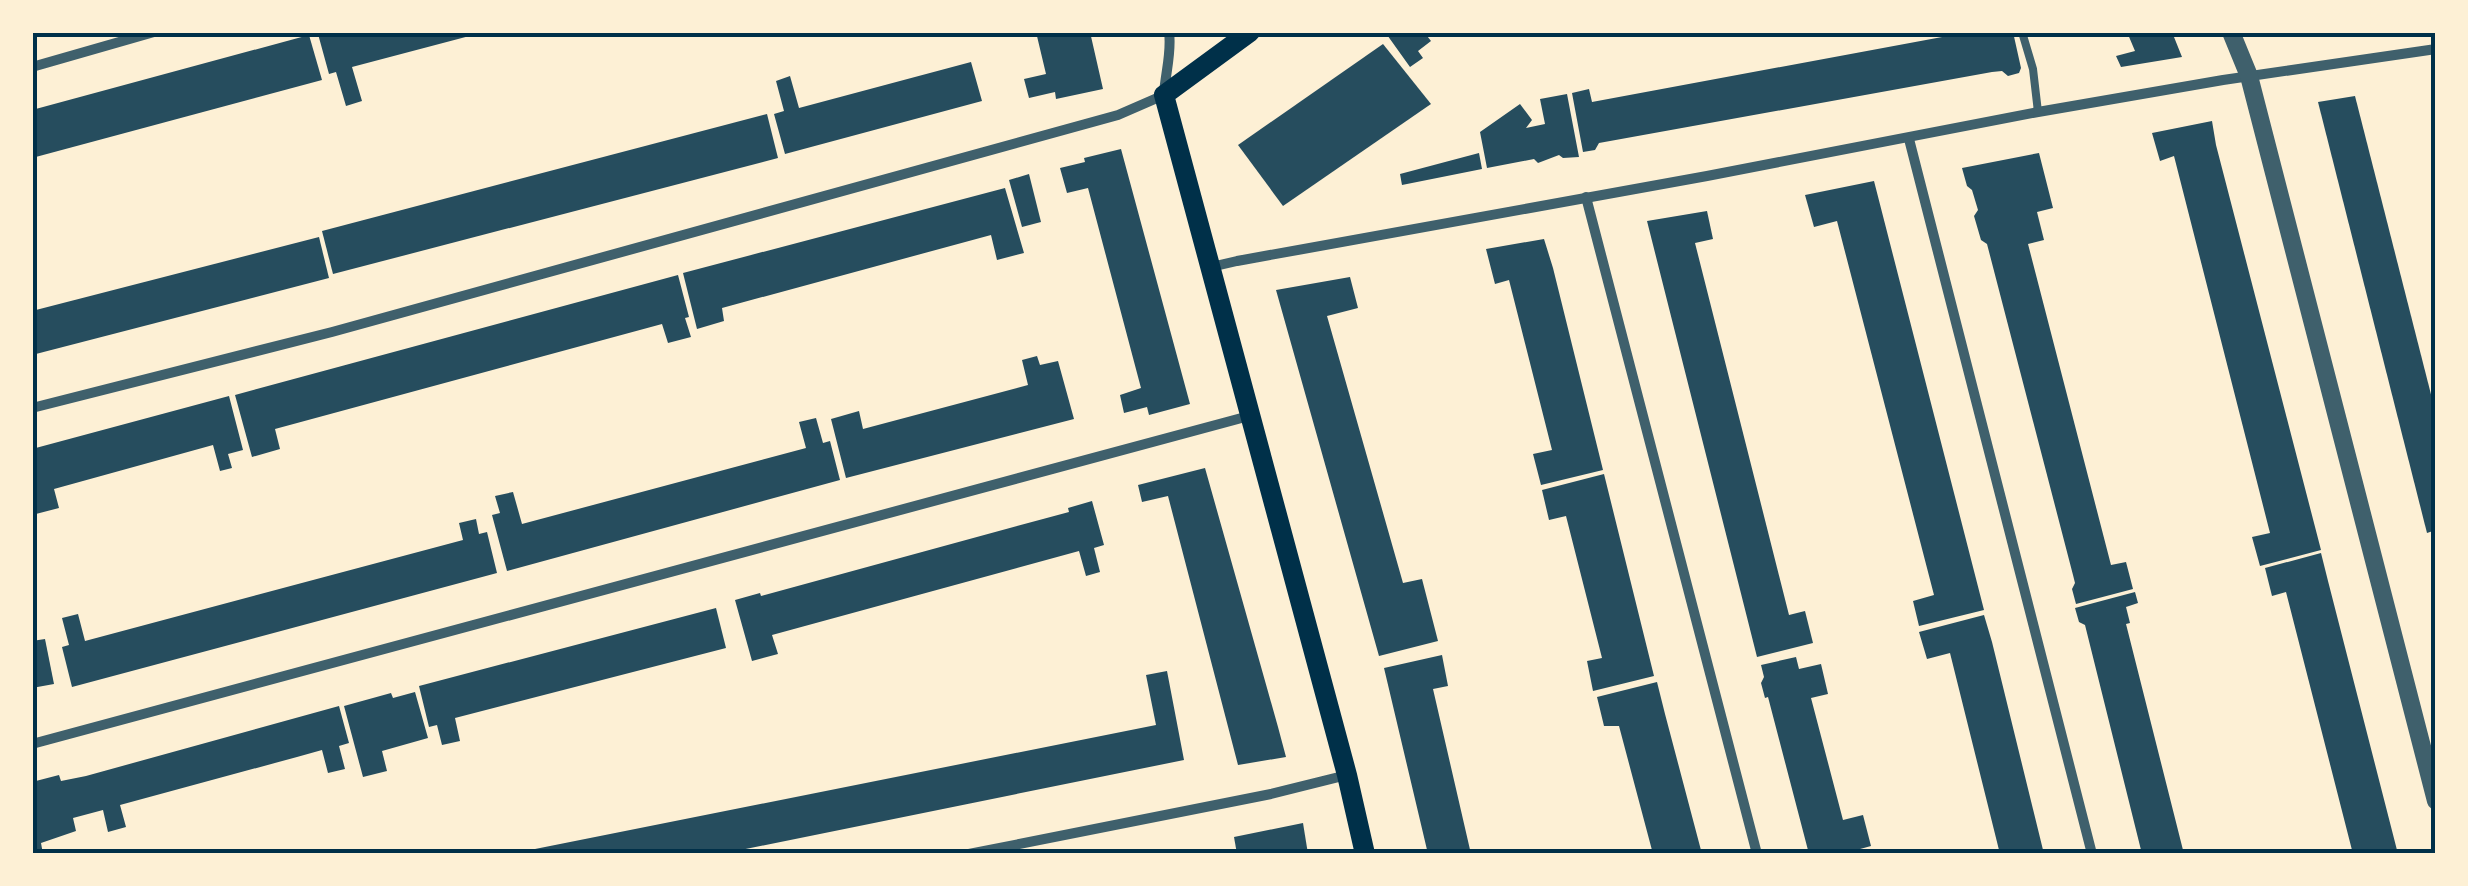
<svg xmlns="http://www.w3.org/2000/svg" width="2468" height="886" font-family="'Sofia Sans Condensed',sans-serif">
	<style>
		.building { fill: #264d5e }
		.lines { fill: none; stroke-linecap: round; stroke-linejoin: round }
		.service { stroke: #3f606c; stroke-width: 8 }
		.minor { stroke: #3f606c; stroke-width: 10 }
		.tertiary { stroke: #3f606c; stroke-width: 18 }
		.secondary { stroke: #003049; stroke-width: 20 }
		.neatline { fill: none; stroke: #003049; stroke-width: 4 }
	</style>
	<rect width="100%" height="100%" fill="#fdf0d5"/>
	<!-- building -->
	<g class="building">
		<polygon points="325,32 477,32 477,34 352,67 362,101 346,106 336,72 329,74 318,34"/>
		<polygon points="1036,32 1090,32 1103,89 1056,99 1055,92 1029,98 1024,79 1046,74"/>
		<polygon points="1385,32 1424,32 1431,41 1418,51 1423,58 1410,67"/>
		<polygon points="1969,32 2013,32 2021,68 2019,73 2008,76 2002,71 1992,72 1599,143 1595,150 1583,152 1572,93 1589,89 1592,102"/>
		<polygon points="2127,32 2172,32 2182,57 2121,67 2116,56 2135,51"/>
		<polygon points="309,35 322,80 32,158 32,110"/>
		<polygon points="1383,44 1431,104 1283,206 1238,145"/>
		<polygon points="971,62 982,101 785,154 774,114 784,111 776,81 790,76 799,108"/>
		<polygon points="1567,94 1579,157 1563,158 1559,155 1538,163 1534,159 1487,168 1480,132 1520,104 1532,120 1526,128 1545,124 1540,99"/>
		<polygon points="2355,96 2436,414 2436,530 2427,533 2318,102"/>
		<polygon points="767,114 778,158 333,274 322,231"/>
		<polygon points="2212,121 2216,145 2321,550 2260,566 2252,537 2270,533 2174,156 2160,161 2152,133"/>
		<polygon points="1121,149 1190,404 1149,415 1147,407 1124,413 1120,395 1141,388 1088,188 1067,193 1060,168 1085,162 1084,158"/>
		<polygon points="1479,153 1482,169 1402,185 1400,174"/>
		<polygon points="2039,153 2053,208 2037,212 2044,240 2028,244 2111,565 2126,562 2133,589 2076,604 2072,589 2075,583 2073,575 1987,244 1981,240 1974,216 1978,210 1972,190 1967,186 1962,168"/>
		<polygon points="1029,174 1041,222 1022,227 1009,180"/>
		<polygon points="1874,181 1984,610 1919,626 1913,601 1934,595 1837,221 1814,227 1805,195"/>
		<polygon points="1005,188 1024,253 997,260 991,235 722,308 724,321 697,329 683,273"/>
		<polygon points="1707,211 1713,239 1695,243 1789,615 1805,611 1813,643 1757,657 1647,221"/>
		<polygon points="319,237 329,278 32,355 32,311"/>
		<polygon points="1544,239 1553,268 1603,470 1541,485 1533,454 1552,450 1509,280 1495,284 1486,249"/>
		<polygon points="678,275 689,317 685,318 691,337 668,343 662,324 275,429 280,449 252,457 235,395"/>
		<polygon points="1350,277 1358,308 1327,316 1403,583 1422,579 1438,641 1379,656 1276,290"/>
		<polygon points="1037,356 1040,365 1058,361 1074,419 846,478 831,419 859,411 863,429 1028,385 1022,360"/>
		<polygon points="229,396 243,450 228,454 232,468 220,471 213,445 54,489 59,508 32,515 32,449"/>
		<polygon points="816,418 823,443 830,441 840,480 507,571 492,515 500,513 495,496 513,492 522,524 806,448 799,422"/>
		<polygon points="1205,468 1278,727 1286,757 1238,765 1168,496 1142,502 1138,485"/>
		<polygon points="1604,474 1654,676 1593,691 1587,661 1602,658 1566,516 1549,520 1542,490"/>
		<polygon points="1092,501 1104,545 1094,548 1100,572 1086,576 1079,551 772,635 778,654 752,661 735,600 760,593 761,596 1043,519 1069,512 1068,508"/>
		<polygon points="476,519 479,534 487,532 497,573 72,687 62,647 69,645 62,618 78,614 85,641 463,540 459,523"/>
		<polygon points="2321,553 2328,581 2398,854 2353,854 2286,592 2272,596 2265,568"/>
		<polygon points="2135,592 2138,603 2126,607 2130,623 2126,624 2184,854 2142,854 2085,625 2079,622 2075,608"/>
		<polygon points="716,608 726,648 455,718 460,741 442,745 437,725 429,727 419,686"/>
		<polygon points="1984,615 1992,642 2044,854 2000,854 1950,653 1927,659 1919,632"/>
		<polygon points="45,639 54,684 32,688 32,641"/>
		<polygon points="1442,655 1448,686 1433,689 1471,854 1428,854 1384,668"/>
		<polygon points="1796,657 1799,669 1821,664 1828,694 1811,698 1843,820 1863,815 1871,846 1842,854 1809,854 1768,697 1765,698 1761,683 1764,677 1761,665"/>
		<polygon points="1167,671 1184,760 721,854 521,854 520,852 1156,725 1146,675"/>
		<polygon points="1657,682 1665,714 1702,854 1653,854 1619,726 1604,726 1597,697"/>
		<polygon points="415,692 428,738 382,751 387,771 363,777 344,706 391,693 393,698"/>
		<polygon points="339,706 349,743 339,746 345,769 328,773 322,750 297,757 120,805 126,827 108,832 103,810 73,818 76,831 41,843 43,854 32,854 32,782 59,775 61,781 86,776"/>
		<polygon points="1303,823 1308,854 1237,854 1234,837"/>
	</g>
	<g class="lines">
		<!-- service -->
		<polyline class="service" points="2022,32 2033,69 2038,112"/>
		<!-- minor -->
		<g class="minor">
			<polyline points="32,67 154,32"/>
			<polyline points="1909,139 2092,854"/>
			<polyline points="1586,197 1757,854"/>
			<polyline points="1211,267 1237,261 1707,176 2038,112 2223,80 2436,49"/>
			<path d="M32,408L332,332L1118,115L1164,95C1165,74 1172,53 1169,32"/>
			<polyline points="32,744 1249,416"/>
			<polyline points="969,854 1271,794 1347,775"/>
		</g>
		<!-- tertiary -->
		<polyline class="tertiary" points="2231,32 2249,76 2436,801"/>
		<!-- secondary -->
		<polyline class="secondary" points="1250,32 1164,95 1347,775 1365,854"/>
	</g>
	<!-- border -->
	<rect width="2468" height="886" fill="none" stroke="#fdf0d5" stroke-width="70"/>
	<rect x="35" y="35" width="2398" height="816" class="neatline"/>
</svg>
